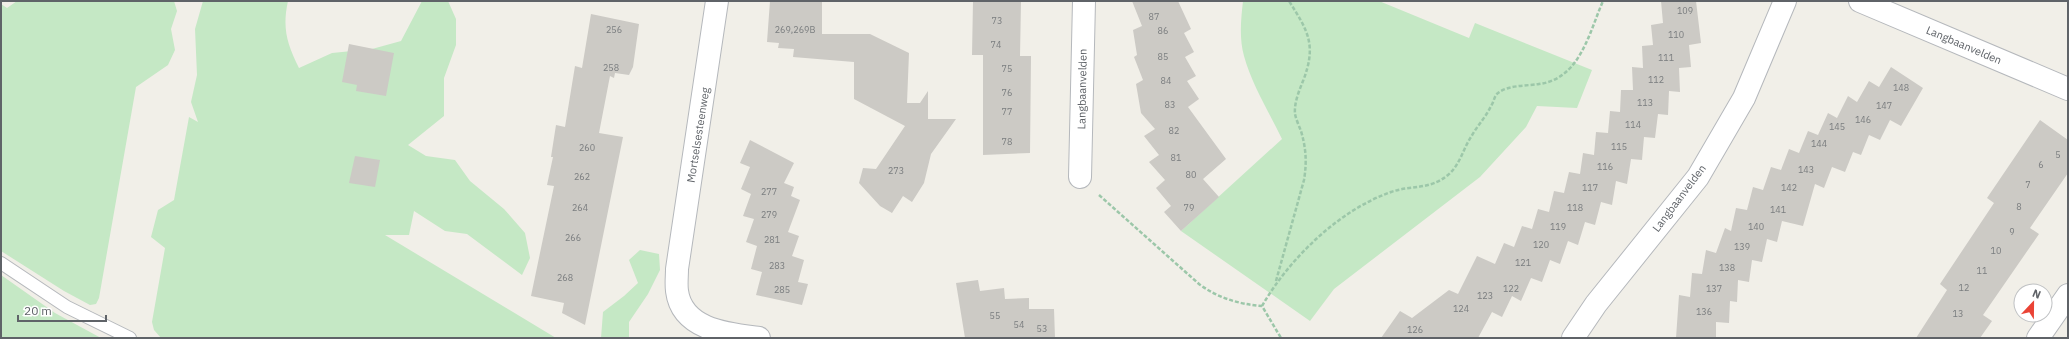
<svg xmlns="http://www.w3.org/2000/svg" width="2069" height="339" font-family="'IBM Plex Sans',sans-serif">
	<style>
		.green { fill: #c5e8c5 }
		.building { fill: #cccac5 }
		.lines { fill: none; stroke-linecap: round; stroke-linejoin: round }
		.service-casing { stroke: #b5b8bc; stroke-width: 14 }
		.minor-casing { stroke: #b5b8bc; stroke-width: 24 }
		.path { stroke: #9cc7a9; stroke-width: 2.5; stroke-dasharray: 4 2; stroke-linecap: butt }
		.service { stroke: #fff; stroke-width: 12 }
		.minor { stroke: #fff; stroke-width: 22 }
		.labels { text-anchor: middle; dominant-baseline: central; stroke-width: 3.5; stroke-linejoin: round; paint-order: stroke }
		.number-label { font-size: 9px; fill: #7a7d7f }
		.street-label { font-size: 11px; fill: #5f6368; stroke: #fff }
	</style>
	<rect width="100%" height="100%" fill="#f1efe8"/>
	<!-- green -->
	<g class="green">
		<polygon points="17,1 174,1 177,11 171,29 175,50 168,65 136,87 99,298 96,304 90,305 64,291 1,251 1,4 7,8"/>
		<path d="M203,1H288C282,28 287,44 299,68L332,53L372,49L401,41L422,1H448L456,19V45L444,78V116L408,145L426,156L455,160L470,181L504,209L525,233L530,258L522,275L467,234L445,231L414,211L409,235H385L556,338H161L154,330L152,322L165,248L151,237L158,210L174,200L189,117L198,122L191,102L197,75L195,29Z"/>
		<path d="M1243,1H1379L1469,38L1475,23L1592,70L1577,108L1537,106L1526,127L1480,177L1334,289L1310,321L1181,231L1282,139C1269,112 1252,85 1244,56C1239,38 1241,19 1243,1Z"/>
		<polygon points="640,250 659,254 660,270 648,294 629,322 629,338 601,338 603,312 624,296 638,283 629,260"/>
		<polygon points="1,275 55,313 101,338 1,338"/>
	</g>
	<!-- building -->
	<g class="building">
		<polygon points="770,1 822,1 822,34 870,34 909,53 907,103 920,103 928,91 928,119 956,119 931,154 924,183 912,202 903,196 892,213 880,206 859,183 863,168 876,169 905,126 854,99 854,62 793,57 794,49 778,48 779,43 767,42"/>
		<polygon points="973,1 1021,1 1020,56 1031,56 1030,153 983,155 983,55 972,55"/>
		<polygon points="1132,1 1178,1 1191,29 1184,33 1194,52 1185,57 1196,76 1187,81 1199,99 1188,107 1226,159 1203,179 1219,197 1181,231 1164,212 1171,206 1156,188 1165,180 1149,162 1159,155 1144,136 1155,129 1141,113 1136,84 1143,80 1134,57 1137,55 1133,30 1142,26"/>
		<polygon points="1661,1 1696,1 1701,43 1689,45 1691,67 1679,68 1680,92 1669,91 1668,115 1658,114 1655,138 1644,137 1642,160 1631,159 1627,184 1616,181 1612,205 1601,202 1595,225 1585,222 1578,245 1568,241 1560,264 1550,260 1542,282 1531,278 1521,301 1512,296 1502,317 1492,312 1478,338 1381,338 1400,311 1412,318 1449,290 1458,294 1477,256 1495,264 1504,243 1514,247 1522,226 1532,229 1538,209 1549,212 1554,191 1564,193 1569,172 1580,174 1583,153 1594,155 1596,132 1608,133 1610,111 1620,112 1621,90 1633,90 1632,67 1643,68 1642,46 1653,45 1651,25 1663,23"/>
		<polygon points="591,14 639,24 633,67 629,75 615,73 614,78 610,76 599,133 623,137 585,325 562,313 564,303 531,296 554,186 547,185 553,157 551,157 556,125 565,127 575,66 582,68"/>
		<polygon points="349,44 394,53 386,96 356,91 357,85 342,82"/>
		<polygon points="1891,67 1923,88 1901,126 1890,120 1880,140 1869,135 1861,155 1853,152 1845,172 1832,167 1824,188 1815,184 1803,226 1782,221 1777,242 1767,239 1762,262 1752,260 1749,282 1738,280 1737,302 1730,301 1729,323 1716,322 1716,338 1676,338 1679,295 1690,297 1692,273 1702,274 1706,250 1716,253 1725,228 1731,231 1736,208 1747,210 1753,187 1763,190 1771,167 1781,170 1789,149 1799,153 1808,131 1818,135 1828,113 1837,118 1848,96 1857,102 1869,81 1879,87"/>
		<polygon points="2040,120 2068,140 2068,173 2030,228 2039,234 1983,315 1992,321 1980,338 1916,338 1947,290 1940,284 1994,203 1987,198"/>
		<polygon points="750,140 794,163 784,183 794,187 791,196 800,200 788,232 799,236 792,256 804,260 798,282 808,284 802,305 756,295 762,272 751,269 757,246 746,242 754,219 743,216 751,194 741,189 750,167 740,163"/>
		<polygon points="355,156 380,160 375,187 349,183"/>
		<polygon points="978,280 980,291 1004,288 1005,299 1029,298 1029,309 1054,309 1055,338 965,338 956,283"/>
	</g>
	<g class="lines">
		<!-- service casing -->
		<g class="service-casing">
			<polyline id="service" points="1,263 67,307 130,338"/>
		</g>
		<!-- minor casing -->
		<g class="minor-casing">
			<g id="minor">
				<path d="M717,1L677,269C677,276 676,284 677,291C682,330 728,334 759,338"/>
				<polyline points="1860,1 2068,89"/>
				<polyline points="1080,177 1084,1"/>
				<polyline points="1573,338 1596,304 1698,177 1744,98 1785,1"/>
				<polyline points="2038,338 2068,295"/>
			</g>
		</g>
		<!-- path -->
		<g class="path">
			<path d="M1099,195L1199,284C1218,298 1238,304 1262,306L1281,338"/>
			<path d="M1276,281L1304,180C1307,162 1306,148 1301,131C1299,126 1296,119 1295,114C1294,103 1299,91 1303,81C1317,45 1308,31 1289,1"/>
			<path d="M1262,306C1289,259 1339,210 1391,192C1411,185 1430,190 1448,175C1460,165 1463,149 1471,137C1477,126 1486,117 1491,106C1494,102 1494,96 1498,93C1508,85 1526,86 1539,84C1580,79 1589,33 1603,1"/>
		</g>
		<!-- service -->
		<use href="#service" class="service"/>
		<!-- minor -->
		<use href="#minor" class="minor"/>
	</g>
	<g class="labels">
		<!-- number labels -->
		<g class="number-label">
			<text x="1685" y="10">109</text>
			<text x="1154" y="16">87</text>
			<text x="997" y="20">73</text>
			<text x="614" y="29">256</text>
			<text x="795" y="29">269,269B</text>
			<text x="1163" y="30">86</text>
			<text x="1676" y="34">110</text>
			<text x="996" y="44">74</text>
			<text x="1163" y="56">85</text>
			<text x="1666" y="57">111</text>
			<text x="611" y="67">258</text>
			<text x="1007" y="68">75</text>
			<text x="1656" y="79">112</text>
			<text x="1166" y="80">84</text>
			<text x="1901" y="87">148</text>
			<text x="1007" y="92">76</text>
			<text x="1645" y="102">113</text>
			<text x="1170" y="104">83</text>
			<text x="1884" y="105">147</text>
			<text x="1007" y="111">77</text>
			<text x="1863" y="119">146</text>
			<text x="1633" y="124">114</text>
			<text x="1837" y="126">145</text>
			<text x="1174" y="130">82</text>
			<text x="1007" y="141">78</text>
			<text x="1819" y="143">144</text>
			<text x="1619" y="146">115</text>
			<text x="587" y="147">260</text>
			<text x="2058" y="154">5</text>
			<text x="1176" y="157">81</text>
			<text x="2041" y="164">6</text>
			<text x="1605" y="166">116</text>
			<text x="1806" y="169">143</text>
			<text x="896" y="170">273</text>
			<text x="1191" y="174">80</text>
			<text x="582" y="176">262</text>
			<text x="2028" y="184">7</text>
			<text x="1590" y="187">117</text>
			<text x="1789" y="187">142</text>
			<text x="769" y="191">277</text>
			<text x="2019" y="206">8</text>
			<text x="580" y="207">264</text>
			<text x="1189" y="207">79</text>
			<text x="1575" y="207">118</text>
			<text x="1778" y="209">141</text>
			<text x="769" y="214">279</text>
			<text x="1558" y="226">119</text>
			<text x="1756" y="226">140</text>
			<text x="2012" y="231">9</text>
			<text x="573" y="237">266</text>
			<text x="772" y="239">281</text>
			<text x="1541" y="244">120</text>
			<text x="1742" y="246">139</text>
			<text x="1996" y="250">10</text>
			<text x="1523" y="262">121</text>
			<text x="777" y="265">283</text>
			<text x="1727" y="267">138</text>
			<text x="1982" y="270">11</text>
			<text x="565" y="277">268</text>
			<text x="1964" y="287">12</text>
			<text x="1511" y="288">122</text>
			<text x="1714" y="288">137</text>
			<text x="782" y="289">285</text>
			<text x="1485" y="295">123</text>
			<text x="1461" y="308">124</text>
			<text x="1704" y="311">136</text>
			<text x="1958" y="313">13</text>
			<text x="995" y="315">55</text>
			<text x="1019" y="324">54</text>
			<text x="1042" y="328">53</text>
			<text x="1415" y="329">126</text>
		</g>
		<!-- street labels -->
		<g class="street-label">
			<text transform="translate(1964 45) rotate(23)">Langbaanvelden</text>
			<text transform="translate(1082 89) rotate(-89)">Langbaanvelden</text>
			<text transform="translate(698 135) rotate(-81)">Mortselsesteenweg</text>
			<text transform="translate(1679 198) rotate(-53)">Langbaanvelden</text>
		</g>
	</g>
	<!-- border -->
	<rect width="2069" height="339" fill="none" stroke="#5f6368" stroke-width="4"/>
	<!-- north arrow -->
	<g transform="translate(2033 303) rotate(22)"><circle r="19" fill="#ffffff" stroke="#bfc1c3"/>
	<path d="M0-3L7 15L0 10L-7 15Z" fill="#ea4335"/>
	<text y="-6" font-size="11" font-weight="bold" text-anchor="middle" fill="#5f6368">N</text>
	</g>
	<!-- scale -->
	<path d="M18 315v6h88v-6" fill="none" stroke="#5f6368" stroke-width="2"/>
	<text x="24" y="315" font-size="12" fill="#5f6368" stroke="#ffffff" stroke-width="3" paint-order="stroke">20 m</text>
</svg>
